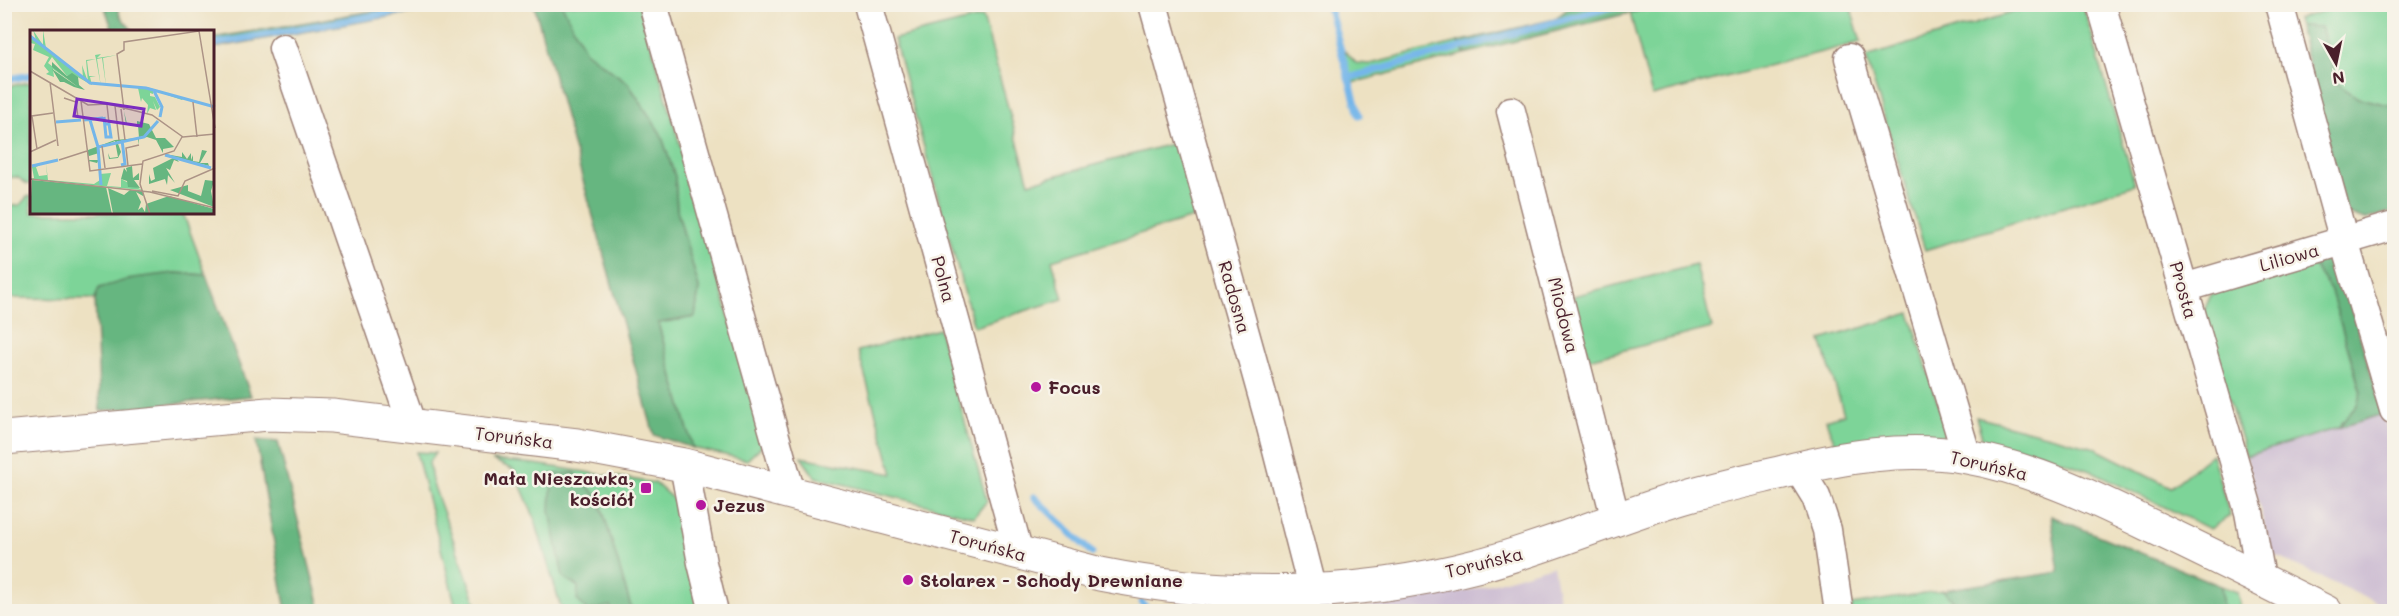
<svg xmlns="http://www.w3.org/2000/svg" width="2399" height="616" font-family="Mali,sans-serif">
	<style>
		.industrial { fill: #cdbed3 }
		.green { fill: #7dd498; stroke: #647a62; stroke-width: 1.5 }
		.forest { fill: #66b680; stroke: #586a56; stroke-width: 1.5 }
		.lines { fill: none; stroke-linecap: round; stroke-linejoin: round }
		.stream { stroke: #74b6e9; stroke-width: 7 }
		.minor-casing { stroke: #9c8076; stroke-width: 31 }
		.major-casing { stroke: #9c8076; stroke-width: 35 }
		.minor { stroke: #fff; stroke-width: 28 }
		.major { stroke: #fff; stroke-width: 33 }
		.poi-dot { fill: #b5179e; stroke: #f7f3e8; stroke-width: 2 }
		.labels { text-anchor: middle; dominant-baseline: central; stroke-width: 5; stroke-linejoin: round; paint-order: stroke }
		.street-label { font-size: 18px; fill: #4a1f2b; stroke: #f7f3e8 }
		.poi-label { font-size: 18px; font-weight: bold; fill: #4a1f2b; stroke: #f7f3e8; text-anchor: start }
		.inset-river { fill: none; stroke: #74b6e9; stroke-width: 3 }
		.inset-road { fill: none; stroke: #ac9386; stroke-width: 1.5 }
		.view { fill: #7b2cbf; fill-opacity: 0.15; stroke: #7b2cbf; stroke-width: 3 }
		.inset-edge { fill: none; stroke: #4a1f2b; stroke-width: 3 }
	</style>
	<rect width="100%" height="100%" fill="#f7f3e8"/>
	<filter id="ink" filterUnits="userSpaceOnUse"><feTurbulence type="fractalNoise" baseFrequency=".0167" numOctaves="2"/><feDisplacementMap in="SourceGraphic" scale="12" xChannelSelector="R" yChannelSelector="G"/><feConvolveMatrix kernelMatrix="1 2 1 2 8 2 1 2 1" color-interpolation-filters="sRGB"/></filter>
	<filter id="wash" filterUnits="userSpaceOnUse"><feTurbulence type="fractalNoise" baseFrequency=".008" numOctaves="4" result="noise"/><feDisplacementMap in="SourceGraphic" scale="24" xChannelSelector="R" yChannelSelector="G"/><feGaussianBlur stdDeviation="1.35" result="paint"/><feColorMatrix in="noise" values="0 0 0 0 0 0 0 0 0 0 0 0 0 0 0 0 0 1.4 0 .05"/><feComposite in="paint" operator="in"/></filter>
	<g filter="url(#wash)">
		<rect width="100%" height="100%" fill="#ede1c2"/>
		<!-- industrial -->
		<g class="industrial">
			<polygon points="2383,414 2394,455 2394,611 2272,554 2246,456"/>
			<polygon points="1553,566 1561,611 1298,611 1377,606 1470,590"/>
		</g>
		<!-- green -->
		<g class="green">
			<polygon points="1662,4 1850,5 1861,42 1652,96 1630,13"/>
			<polygon points="2391,4 2394,7 2394,106 2358,98 2338,84 2321,27 2299,26 2297,19 2343,5"/>
			<polygon points="562,5 640,5 765,443 747,460 693,448 658,323 695,317 699,288 677,210 675,177 661,134 628,83 586,52"/>
			<polygon points="2037,5 2083,5 2135,185 1925,250 1866,57"/>
			<polygon points="983,17 1029,183 1178,142 1199,216 1052,260 1063,299 974,327 894,39"/>
			<polygon points="1458,42 1465,54 1352,83 1343,49 1356,63 1370,64"/>
			<polygon points="31,82 31,184 27,184 17,177 5,178 4,87"/>
			<polygon points="31,196 32,213 183,213 206,275 175,273 99,288 95,299 6,298 4,207 20,205 27,197"/>
			<polygon points="2311,262 2331,291 2361,393 2357,405 2338,428 2246,456 2203,313 2214,288"/>
			<polygon points="1696,265 1712,328 1589,359 1573,296"/>
			<polygon points="1910,313 1948,436 1909,435 1835,444 1826,420 1844,414 1821,340"/>
			<polygon points="939,329 987,501 974,517 815,477 801,457 893,474 858,351"/>
			<polygon points="1976,417 2092,447 2171,487 2212,454 2230,516 2210,529 2090,471 2040,453 1983,441"/>
			<polygon points="416,452 435,453 429,462 432,481 479,611 457,611"/>
			<polygon points="492,460 535,464 655,483 682,507 702,611 632,611 599,498 575,473 552,474 612,611 562,611 534,517 514,470"/>
			<polygon points="2221,586 2237,592 2241,611 2223,611"/>
			<polygon points="1943,590 1957,604 1979,612 1852,612 1851,605"/>
		</g>
		<!-- forest -->
		<g class="forest">
			<polygon points="104,5 117,5 120,16 133,31 113,31"/>
			<polygon points="408,5 456,5 213,48 213,38"/>
			<polygon points="534,5 562,5 586,52 628,83 661,134 675,177 677,210 699,288 695,317 658,323 693,448 654,435"/>
			<polygon points="1572,5 1662,5 1465,54 1458,42 1555,19"/>
			<polygon points="2299,26 2321,27 2338,84 2358,98 2394,106 2394,211 2364,220 2346,213"/>
			<polygon points="2325,258 2339,266 2383,414 2338,428 2357,405 2361,392 2331,291 2311,262"/>
			<polygon points="175,273 206,275 251,396 100,411 95,299 99,288 133,278"/>
			<polygon points="256,440 278,442 321,611 286,611"/>
			<polygon points="575,473 599,498 632,611 612,611 610,606 588,611 577,600 578,587 563,577 550,511 552,474"/>
			<polygon points="2051,516 2221,586 2223,611 1979,611 1957,604 1943,590 2059,572"/>
		</g>
		<g class="lines">
			<!-- stream -->
			<g class="stream">
				<polyline points="1328,4 1359,115"/>
				<polyline points="213,44 440,4"/>
				<polyline points="1348,78 1622,4"/>
				<polyline points="4,80 32,75"/>
				<polyline points="1034,497 1092,553"/>
				<polyline points="1142,603 1150,612"/>
			</g>
		</g>
	</g>
	<g filter="url(#ink)">
		<g class="lines">
			<!-- minor casing -->
			<g class="minor-casing">
				<g id="minor">
					<polyline points="653,4 791,493"/>
					<polyline points="868,4 1019,553"/>
					<polyline points="1153,4 1270,423 1313,591"/>
					<polyline points="2101,4 2249,512 2261,578"/>
					<polyline points="2279,4 2344,241 2394,410"/>
					<polyline points="283,48 413,426"/>
					<polyline points="1849,58 1967,457"/>
					<polyline points="1511,111 1616,520"/>
					<polyline points="2184,288 2394,226"/>
					<polyline points="684,465 702,563 714,612"/>
					<polyline points="1798,468 1816,497 1827,530 1839,612"/>
				</g>
			</g>
			<!-- major casing -->
			<g class="major-casing">
				<path id="major" d="M4,438L268,414L332,416L577,445L684,465L1100,574C1224,599 1353,598 1476,566C1546,548 1613,518 1683,497C1716,487 1749,480 1783,472C1842,457 1906,446 1967,457C2030,468 2090,496 2147,524C2207,552 2266,582 2326,612"/>
			</g>
			<!-- minor -->
			<use href="#minor" class="minor"/>
			<!-- major -->
			<use href="#major" class="major"/>
		</g>
	</g>
	<!-- markers -->
	<g class="poi-dot">
		<circle cx="1036" cy="387" r="6"/>
		<rect x="640" y="482" width="12" height="12" rx="3"/>
		<circle cx="701" cy="505" r="6"/>
		<circle cx="908" cy="580" r="6"/>
	</g>
	<g class="labels">
		<!-- street labels -->
		<g class="street-label">
			<text transform="translate(2289 257) rotate(-16)">Liliowa</text>
			<text transform="translate(944 279) rotate(75)">Polna</text>
			<text transform="translate(2184 290) rotate(74)">Prosta</text>
			<text transform="translate(1235 297) rotate(74)">Radosna</text>
			<text transform="translate(1564 315) rotate(76)">Miodowa</text>
			<text transform="translate(514 437) rotate(7)">Toruńska</text>
			<text transform="translate(1989 465) rotate(13)">Toruńska</text>
			<text transform="translate(988 545) rotate(15)">Toruńska</text>
			<text transform="translate(1484 562) rotate(-14)">Toruńska</text>
		</g>
		<!-- poi labels -->
		<g class="poi-label">
			<text x="1048" y="387">Focus</text>
			<text x="634" y="478" text-anchor="end">Mała Nieszawka,<tspan x="634" dy="21">kościół</tspan></text>
			<text x="713" y="505">Jezus</text>
			<text x="920" y="580">Stolarex - Schody Drewniane</text>
		</g>
	</g>
	<!-- overview -->
	<g transform="translate(30 30)">
		<rect width="184" height="184" fill="#ede1c2"/>
		<path d="M3,0L13,15V0L16,18L53,48L52,35L58,52L56,30L66,29L65,25L71,24L67,28L87,25L73,28L76,56L72,28L67,29L71,57L66,29L57,31L59,46H66L60,47L62,55L42,44L37,46L22,27L18,33L49,57L23,39L24,47L16,44L19,42L14,36L19,27L3,20L5,14L0,13V5L6,10ZM117,57L153,69L152,70L123,60V64L120,63V76V66L125,67L130,77L127,80L123,71L126,80L120,78L117,84L118,75L112,68L111,72L108,58ZM16,133L18,150L64,154L70,150V144L81,143L77,156L91,157V149L112,160L0,149L4,148L2,137L14,133L6,137L9,146L17,145Z" fill="#7dd498"/>
		<path d="M22,32L37,46L42,43L48,47L49,55L55,60L44,57L34,52H30L22,39L48,57L22,37ZM94,81L97,94H107V91L119,94L126,108H135L144,117L133,119V123L126,110L117,107L109,109V115L108,109L93,111V117L92,111H87L91,122L88,128L79,129L78,123L80,128L88,127L85,111L69,118L70,126L69,123L59,126V130H69L67,133L59,131L60,136L57,118L58,120L85,110L109,108L108,95H96ZM172,120L177,121L170,133H178L179,136L145,127L149,132L144,130L140,140L136,138L145,153L138,145L137,155L135,149L119,154V144L121,151L125,149L123,138L143,128L135,124L152,127V122L157,129L161,123V130L163,125V131L169,132ZM102,136L103,148L109,143V150H104L110,158L98,157L97,151L91,149L94,138L97,142L96,138ZM2,150L76,157L82,184H0ZM175,150L184,151L181,161L184,177L140,160L158,155V161L171,166ZM78,158L94,165L100,160L113,161V166L106,162L111,172L108,180L112,177L115,182L116,174L139,166L184,179V184H83Z" fill="#66b680"/>
		<path class="inset-river" d="M0,6L60,53L116,58L185,77M124,61L132,77L130,87M74,87L76,107H81L79,94H75M54,90L73,88M60,90L68,117M26,92L51,90M135,125L181,138M91,135L95,134L92,110M2,136L28,130M71,155L68,117L114,107L128,91"/>
		<path class="inset-road" d="M0,41L58,75L78,74L122,85L153,107L185,104M20,52L28,116M34,68L46,72L48,88M51,71L60,141L112,134M163,72L167,107M77,75L79,93M85,76L89,110M91,79L95,110M94,80L87,24L94,20V12L169,1L185,98M72,116L75,138M7,119L2,86L23,83M0,122L26,110M0,127V148M29,130L57,121M98,136L96,118L109,115M0,149L120,162L185,178M122,161L148,166L155,151L185,138M120,184L110,154L113,131L144,121L152,107"/>
		<path class="view" d="M47,69L114,79L111,96L44,86Z"/>
		<rect width="184" height="184" class="inset-edge"/>
	</g>
	<!-- margin -->
	<rect width="2399" height="616" fill="none" stroke="#f7f3e8" stroke-width="24"/>
	<!-- north arrow -->
	<g transform="translate(2336 63) rotate(171)" stroke="#f7f3e8" stroke-width="4.5" paint-order="stroke">
	<path d="M0-4.5L10 22L0 15L-10 22Z" fill="#4a1f2b"/>
	<text y="-9" font-size="16" font-weight="bold" text-anchor="middle" fill="#4a1f2b">N</text>
	</g>
</svg>
